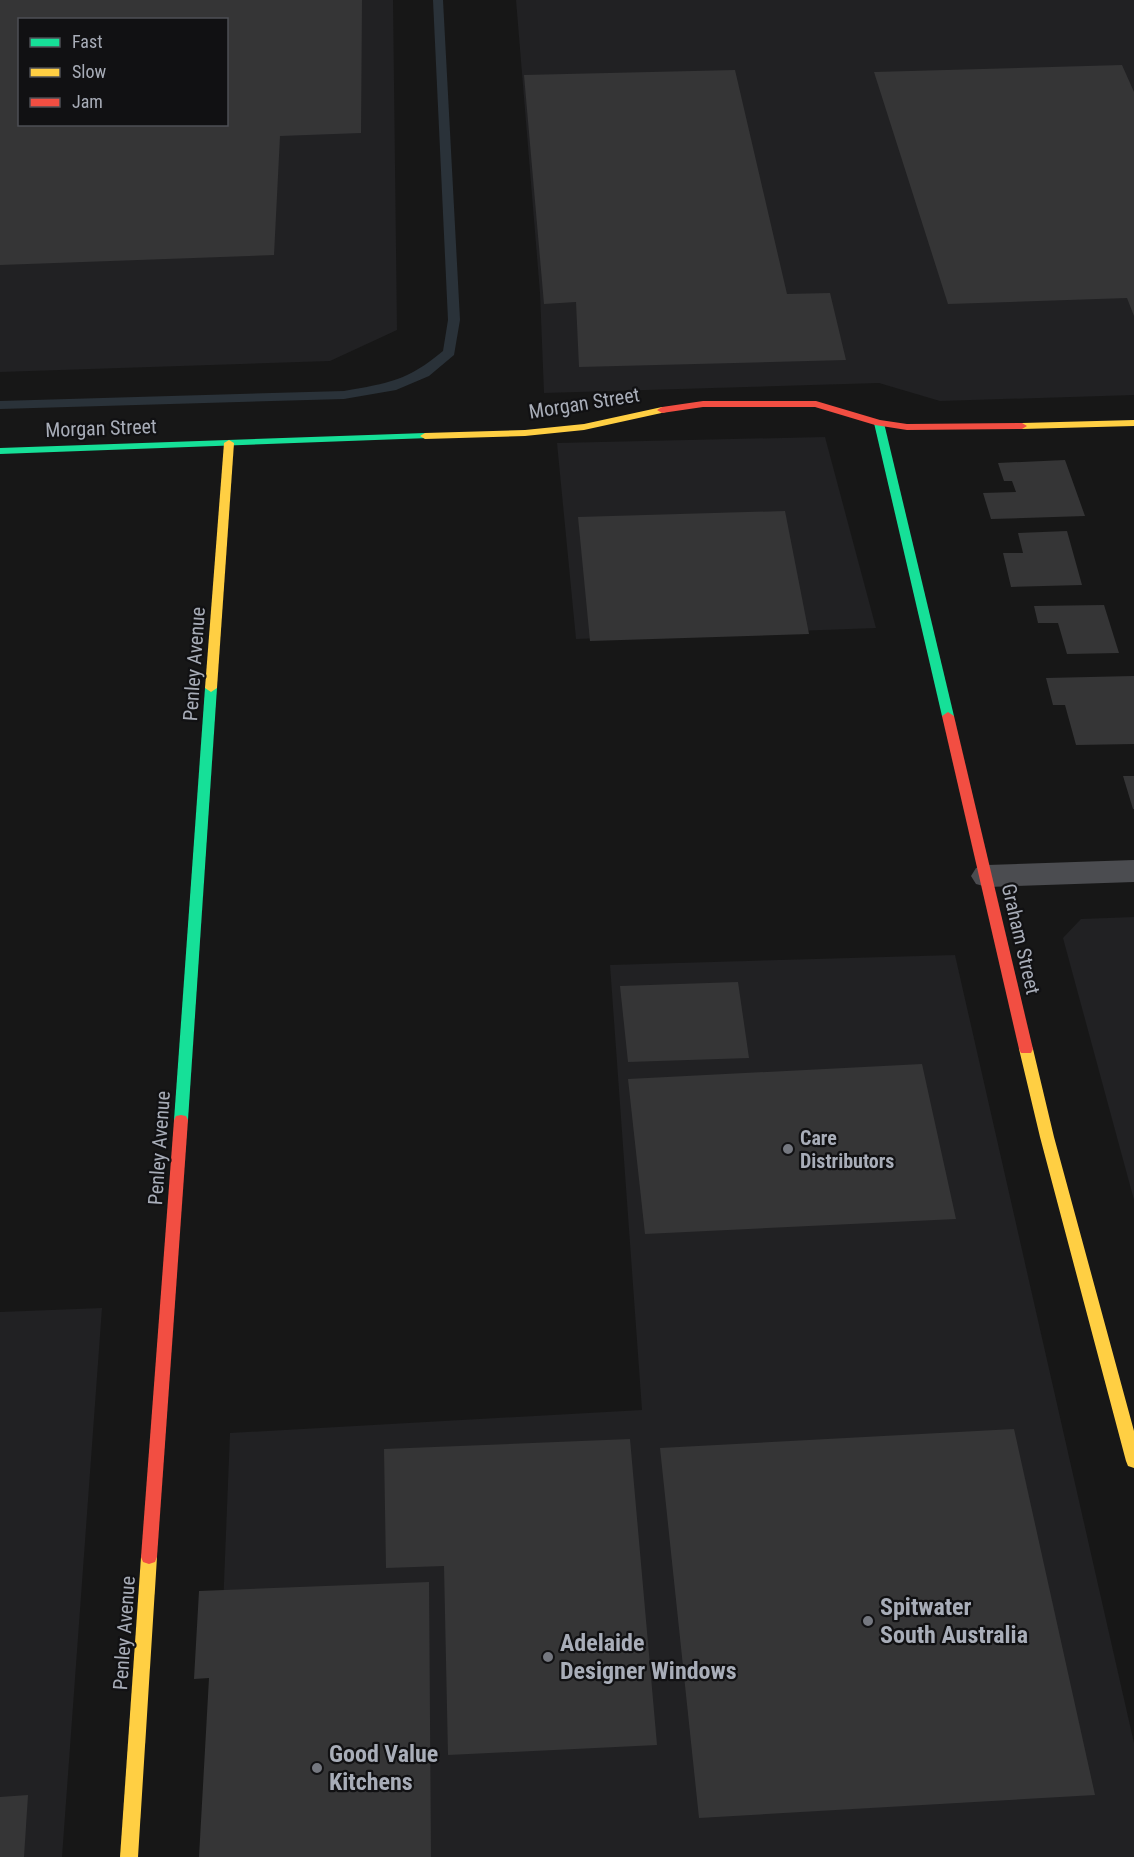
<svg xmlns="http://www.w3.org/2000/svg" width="1134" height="1857" font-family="'Roboto Condensed',sans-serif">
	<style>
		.built { fill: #212123; fill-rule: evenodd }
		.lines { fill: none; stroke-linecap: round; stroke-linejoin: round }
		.stream { fill: #2a3239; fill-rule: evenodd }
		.building { fill: #353536; fill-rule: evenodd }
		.street { fill: #4b4c50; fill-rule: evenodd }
		.fast { fill: #16e098; fill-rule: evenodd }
		.slow { fill: #ffcf43; fill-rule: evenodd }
		.jam { fill: #f24e42; fill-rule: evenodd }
		.poi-dot { fill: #757880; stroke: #111113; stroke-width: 2 }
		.labels { text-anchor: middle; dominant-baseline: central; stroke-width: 4.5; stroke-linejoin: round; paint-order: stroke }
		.street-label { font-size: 20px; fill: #a8adb8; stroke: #111113 }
		.poi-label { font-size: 20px; font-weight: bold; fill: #a8adb8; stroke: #111113; text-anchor: start }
		.near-poi-label { font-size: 24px; font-weight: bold; fill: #a8adb8; stroke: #111113; text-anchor: start }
	</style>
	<rect width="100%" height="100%" fill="#171717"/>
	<!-- built -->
	<g class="built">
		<path d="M0,0H393L397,330L330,361L0,372ZM20,20H226V124H20Z"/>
		<polygon points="516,0 1134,0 1134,395 940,401 879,383 544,393 540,293"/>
		<polygon points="825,437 876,628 576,639 557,443"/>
		<polygon points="1134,917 1134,1200 1063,938 1081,919"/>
		<polygon points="955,955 1134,1743 1134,1857 213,1857 230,1433 642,1410 610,965"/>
		<polygon points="102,1308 62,1857 0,1857 0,1312"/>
	</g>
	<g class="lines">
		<!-- stream -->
		<path class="stream" d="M433,0H443L460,320L454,355L429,376L396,390L344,399L0,409V401L344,391C389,383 407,381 443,351L448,320Z"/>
	</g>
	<!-- building -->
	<g class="building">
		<path d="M0,0H362L361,133L280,136L274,255L0,265ZM20,20H226V124H20Z"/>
		<polygon points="1122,65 1134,92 1134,316 1127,298 948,304 874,72"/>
		<polygon points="735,70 787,294 830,293 846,360 579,367 576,302 544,304 524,75"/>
		<polygon points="1065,460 1085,516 991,519 983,493 1016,492 1012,481 1004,481 998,463"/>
		<polygon points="785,511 809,634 590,641 578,517"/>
		<polygon points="1067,531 1082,585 1011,587 1003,553 1023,553 1018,533"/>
		<polygon points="1104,605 1119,653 1067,654 1058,623 1038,623 1034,606"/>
		<polygon points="1134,676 1134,744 1076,745 1065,705 1053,705 1046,678"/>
		<polygon points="1123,776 1134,776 1134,809 1133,809"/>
		<polygon points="738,982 749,1058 628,1062 620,986"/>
		<polygon points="922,1064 956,1219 645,1234 628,1079"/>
		<polygon points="1014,1429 1095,1795 699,1818 660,1448"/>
		<polygon points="630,1439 657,1745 448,1755 444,1566 386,1568 384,1449"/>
		<polygon points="429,1582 431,1857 199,1857 209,1678 194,1679 199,1591"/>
		<polygon points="28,1795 24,1857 0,1857 0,1797"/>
	</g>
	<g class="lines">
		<!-- street -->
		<polygon class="street" points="1134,860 1134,882 987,887 976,884 971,876 976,868 987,865"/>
		<!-- fast -->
		<g class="fast">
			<polygon points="879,420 884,423 954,716 948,720 942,716 874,423"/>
			<polygon points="425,433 429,434 429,438 0,454 0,448"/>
			<polygon points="211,684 217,688 188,1120 186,1124 176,1124 174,1120 205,688"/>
		</g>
		<!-- slow -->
		<g class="slow">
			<polygon points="662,407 667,410 666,412 584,430 525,436 425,439 420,436 425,433 525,430 584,424"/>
			<polygon points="1134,420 1134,426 1022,429 1017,426 1022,423"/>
			<polygon points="229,440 234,443 217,688 211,692 205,688 224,443"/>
			<polygon points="1026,1044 1031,1045 1033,1049 1054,1137 1134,1431 1134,1468 1128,1466 1126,1461 1040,1137 1019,1049 1021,1045"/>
			<polygon points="149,1550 155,1552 157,1557 138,1857 120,1857 141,1557 143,1552"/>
		</g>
		<!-- jam -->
		<g class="jam">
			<polygon points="703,401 816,401 880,420 907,424 1022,423 1027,426 1022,429 907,430 875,425 815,407 703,407 662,413 657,410 662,407"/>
			<polygon points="948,712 954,716 1033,1049 1031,1053 1021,1053 1019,1049 942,716"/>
			<polygon points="181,1115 186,1116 188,1120 157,1557 155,1562 149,1564 143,1562 141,1557 174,1120 176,1116"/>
		</g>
	</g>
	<!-- markers -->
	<g class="poi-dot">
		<circle cx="788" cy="1149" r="6"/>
		<circle cx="868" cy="1621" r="6"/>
		<circle cx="548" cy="1657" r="6"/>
		<circle cx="317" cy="1768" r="6"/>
	</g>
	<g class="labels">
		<!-- street labels -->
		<g class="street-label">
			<text transform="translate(584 403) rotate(-9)">Morgan Street</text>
			<text transform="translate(101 428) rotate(-2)">Morgan Street</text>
			<text transform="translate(194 664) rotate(-86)">Penley Avenue</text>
			<text transform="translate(1021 939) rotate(77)">Graham Street</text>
			<text transform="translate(159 1148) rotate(-86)">Penley Avenue</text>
			<text transform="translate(124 1633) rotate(-86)">Penley Avenue</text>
		</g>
		<!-- poi labels -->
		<g class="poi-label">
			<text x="800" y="1138">Care<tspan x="800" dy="23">Distributors</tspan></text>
		</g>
		<!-- near-poi labels -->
		<g class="near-poi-label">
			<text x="880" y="1607">Spitwater<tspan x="880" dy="28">South Australia</tspan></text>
			<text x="560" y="1643">Adelaide<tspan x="560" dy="28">Designer Windows</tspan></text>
			<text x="329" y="1754">Good Value<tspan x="329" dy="28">Kitchens</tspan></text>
		</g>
	</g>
	<!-- legend -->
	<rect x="18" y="18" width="210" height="108" fill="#111113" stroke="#4d4f55" stroke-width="1.5"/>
	<rect x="30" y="38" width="30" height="9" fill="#16e098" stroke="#4d4f55" stroke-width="1.5"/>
	<text x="72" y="48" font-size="18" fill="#a8adb8">Fast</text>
	<rect x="30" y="68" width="30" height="9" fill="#ffcf43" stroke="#4d4f55" stroke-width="1.5"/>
	<text x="72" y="78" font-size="18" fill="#a8adb8">Slow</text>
	<rect x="30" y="98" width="30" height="9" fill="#f24e42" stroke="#4d4f55" stroke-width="1.5"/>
	<text x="72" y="108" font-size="18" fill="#a8adb8">Jam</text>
</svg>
